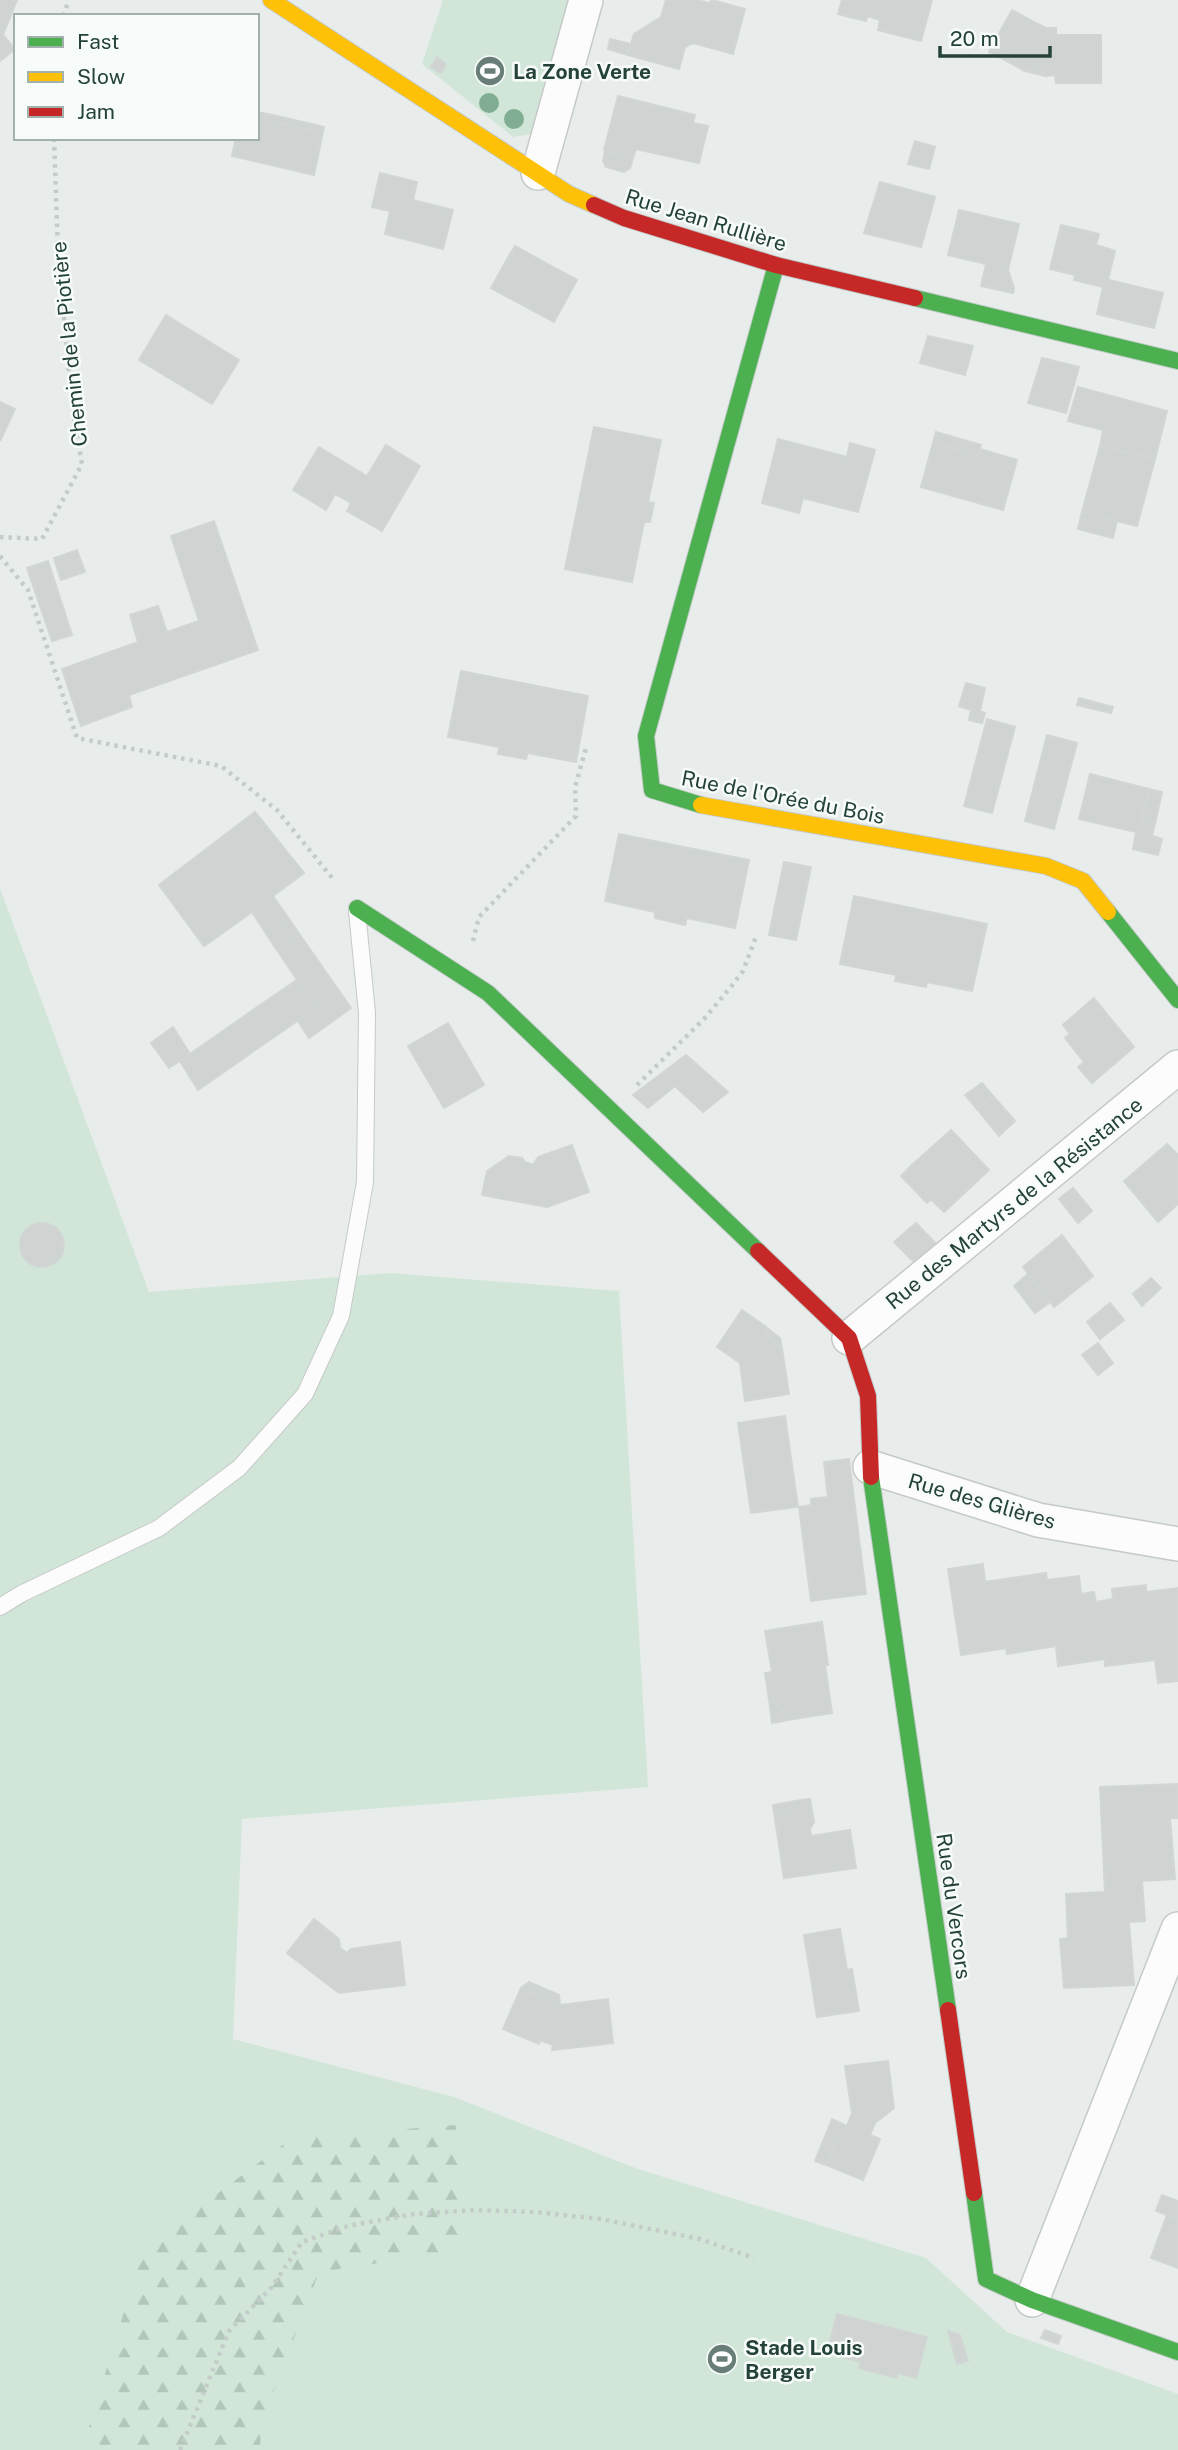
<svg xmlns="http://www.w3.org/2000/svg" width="1178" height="2450" font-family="'Public Sans',sans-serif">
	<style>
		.grass { fill: #d1e6d8 }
		.forest { fill: url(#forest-firs) }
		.building { fill: #cfd4d2; stroke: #d1d6d4; stroke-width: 2 }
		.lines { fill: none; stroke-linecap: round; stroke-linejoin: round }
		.lane-casing { stroke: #c5cac8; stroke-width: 18 }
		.street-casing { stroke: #c5cac8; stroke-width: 36 }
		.fast-casing { stroke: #c3cbc8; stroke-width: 18 }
		.slow-casing { stroke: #c3cbc8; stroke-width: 18 }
		.jam-casing { stroke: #c3cbc8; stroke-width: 18 }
		.path { stroke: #c3ccca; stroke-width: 4.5; stroke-dasharray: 3.5 5; stroke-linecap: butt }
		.lane { stroke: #fcfcfc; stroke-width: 16 }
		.street { stroke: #fcfcfc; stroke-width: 33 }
		.fast { stroke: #4caf50; stroke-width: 16 }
		.slow { stroke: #ffc107; stroke-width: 16 }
		.jam { stroke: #c62828; stroke-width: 16 }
		.tree { fill: #81ae93 }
		.labels { text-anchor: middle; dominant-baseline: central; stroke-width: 5; stroke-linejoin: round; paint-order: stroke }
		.poi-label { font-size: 21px; font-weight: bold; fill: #24423a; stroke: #f7fbf9; text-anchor: start }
		.street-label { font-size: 21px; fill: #24423a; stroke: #f7fbf9 }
	</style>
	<defs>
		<pattern id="forest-firs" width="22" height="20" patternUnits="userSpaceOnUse" patternTransform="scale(1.75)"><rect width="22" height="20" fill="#d1e6d8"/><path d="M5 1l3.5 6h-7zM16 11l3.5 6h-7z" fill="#b3c6ba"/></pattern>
	</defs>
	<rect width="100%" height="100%" fill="#e8edeb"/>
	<!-- grass -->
	<g class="grass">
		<polygon points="443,0 568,0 548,77 531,134 513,137 422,64"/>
		<polygon points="0,888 149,1292 390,1273 619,1291 648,1787 242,1819 233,2039 454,2097 638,2169 926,2258 1007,2332 1178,2394 1178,2450 0,2450"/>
	</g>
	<!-- forest -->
	<polygon class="forest" points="456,2125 466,2250 319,2272 261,2424 260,2450 82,2450 143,2249 292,2138"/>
	<!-- building -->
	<g class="building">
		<polygon points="0,0 17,0 3,35 15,49 0,61"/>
		<polygon points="666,0 697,0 709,3 712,0 745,9 733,54 693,43 685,47 679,69 628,55 634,34 661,17"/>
		<polygon points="842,0 932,0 921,41 878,30 880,20 868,16 866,21 838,14"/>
		<polygon points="1012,10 1030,20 1025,29 1007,19"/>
		<polygon points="1007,19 1025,29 1030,20 1046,28 1056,28 1056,35 1101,35 1101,83 1056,83 1055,75 1045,76 1040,68 1032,66 1025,71 1001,58 996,39"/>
		<polygon points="610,39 631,44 628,55 608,49"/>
		<polygon points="996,39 1001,58 989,52"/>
		<polygon points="437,57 446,64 441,73 431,67"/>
		<polygon points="1032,66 1040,68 1045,76 1025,71"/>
		<polygon points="618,96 695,115 693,123 708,126 699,163 636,149 633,158 604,150"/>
		<polygon points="257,112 268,114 267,121 311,130 312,124 324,127 314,175 232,156 236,138 257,138"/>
		<polygon points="268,114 312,124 311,130 267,121"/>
		<polygon points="915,141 935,147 929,169 908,164"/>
		<polygon points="605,151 633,158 630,168 624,172 606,167 603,161"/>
		<polygon points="380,173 417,182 413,200 453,210 443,249 385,234 390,211 372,207"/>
		<polygon points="880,182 935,197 921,247 864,233"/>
		<polygon points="959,210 1019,224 1008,270 1014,288 1013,293 981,286 986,264 948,255"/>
		<polygon points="1061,225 1099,234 1096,245 1115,251 1108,280 1105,279 1103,287 1074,280 1075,275 1050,269"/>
		<polygon points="515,246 544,262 540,270 510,254"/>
		<polygon points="510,254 540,270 544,262 577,280 554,322 491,288"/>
		<polygon points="1105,279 1163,293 1154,328 1097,314"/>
		<polygon points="166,315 239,360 212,404 139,360"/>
		<polygon points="928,336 973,346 965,375 920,363"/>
		<polygon points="1042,358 1079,367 1066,413 1028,403"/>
		<polygon points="1078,387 1167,411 1155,459 1100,446 1103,430 1068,421"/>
		<polygon points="0,402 15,409 0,441"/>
		<polygon points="594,427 661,440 648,502 654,503 650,522 644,522 632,582 565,569"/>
		<polygon points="936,432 981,445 978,455 933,443"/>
		<polygon points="778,439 847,457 850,443 875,450 858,512 803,498 799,513 762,503"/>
		<polygon points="933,443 978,455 980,449 1017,460 1003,510 921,487"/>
		<polygon points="386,445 420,466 382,531 347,511 351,503 335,494 326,510 293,490 319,447 367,476"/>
		<polygon points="1100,446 1155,459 1137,526 1082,512"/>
		<polygon points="1082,512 1117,521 1113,538 1078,529"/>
		<polygon points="214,521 258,650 129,695 132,707 81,726 62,669 138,642 130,615 158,606 167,632 199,621 171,536"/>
		<polygon points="77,550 85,572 61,580 54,558"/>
		<polygon points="48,561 72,635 52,641 27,568"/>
		<polygon points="461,671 588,696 576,762 528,753 526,759 498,754 499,747 448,737"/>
		<polygon points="966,683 985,688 980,711 985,713 982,723 969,720 971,710 959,706"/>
		<polygon points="1079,698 1113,707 1111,713 1077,705"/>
		<polygon points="987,719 1015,727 992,813 964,806"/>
		<polygon points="1047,735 1077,743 1054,829 1025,821"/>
		<polygon points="1090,774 1149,789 1142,820 1155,823 1152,836 1162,839 1158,855 1133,849 1136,832 1079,819"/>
		<polygon points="1149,789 1162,792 1155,823 1142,820"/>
		<polygon points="255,812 304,873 273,896 289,919 267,935 252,912 204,946 159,885"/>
		<polygon points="619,834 749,860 735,928 687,918 685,925 655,918 655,912 605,901"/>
		<polygon points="784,862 811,867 796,940 769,935"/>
		<polygon points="854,896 987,924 972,991 927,982 926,987 895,981 896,975 840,964"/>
		<polygon points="289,919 300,935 277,950 267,935"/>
		<polygon points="300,935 351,1008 309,1038 298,1021 316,1008 277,950"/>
		<polygon points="297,980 316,1008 271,1039 253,1010"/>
		<polygon points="1094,998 1101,1007 1070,1034 1063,1025"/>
		<polygon points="1101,1007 1134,1047 1092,1083 1078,1067 1084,1062 1065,1038"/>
		<polygon points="253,1010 271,1039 198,1090 180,1061"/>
		<polygon points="448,1023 484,1085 444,1108 408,1046"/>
		<polygon points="173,1027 190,1054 169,1068 151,1043"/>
		<polygon points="686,1055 728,1092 703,1112 675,1086 648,1108 633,1095"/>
		<polygon points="982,1083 993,1096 977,1109 965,1095"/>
		<polygon points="993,1096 1015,1121 999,1136 977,1109"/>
		<polygon points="951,1130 989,1170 944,1212 931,1199 939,1193 912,1165"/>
		<polygon points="1167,1144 1178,1155 1178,1204 1158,1222 1124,1181"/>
		<polygon points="572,1145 589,1192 547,1207 482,1195 487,1171 509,1156 522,1158 525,1162 533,1165 538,1157"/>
		<polygon points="912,1165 939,1193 927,1203 901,1176"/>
		<polygon points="1073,1188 1092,1211 1078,1223 1059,1199"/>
		<polygon points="916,1223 936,1244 914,1262 894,1242"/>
		<circle cx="42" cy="1245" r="22"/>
		<polygon points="1062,1235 1093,1276 1054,1307 1023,1267"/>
		<polygon points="1028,1274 1050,1302 1035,1313 1014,1286"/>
		<polygon points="1151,1278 1161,1288 1142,1306 1133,1294"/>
		<polygon points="1110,1303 1124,1320 1100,1339 1087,1322"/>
		<polygon points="742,1310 766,1327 769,1338 782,1349 789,1394 745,1401 740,1363 717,1347"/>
		<polygon points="766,1327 780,1338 782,1349 769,1338"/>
		<polygon points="1098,1343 1113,1363 1098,1375 1082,1355"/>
		<polygon points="785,1416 798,1507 751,1513 738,1423"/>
		<polygon points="849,1459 866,1594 811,1601 799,1507 811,1505 811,1499 828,1497 824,1462"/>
		<polygon points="983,1564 985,1582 1046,1573 1047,1580 1079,1576 1081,1594 1094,1592 1096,1602 1113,1599 1112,1589 1146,1585 1146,1592 1178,1588 1178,1681 1158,1683 1155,1660 1105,1666 1105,1659 1058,1666 1056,1646 1007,1654 1006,1648 961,1655 948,1569"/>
		<polygon points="822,1622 828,1665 825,1665 832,1713 794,1719 769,1699 765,1673 772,1672 765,1631"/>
		<polygon points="769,1699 794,1719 772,1723"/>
		<polygon points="1178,1784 1178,1818 1170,1818 1175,1879 1142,1881 1145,1921 1129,1922 1134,1985 1064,1988 1060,1939 1068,1938 1066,1894 1105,1892 1100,1787"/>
		<polygon points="810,1799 814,1822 810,1829 811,1836 850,1830 856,1868 784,1878 774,1812 789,1810 796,1801"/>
		<polygon points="796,1801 789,1810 774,1812 773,1805"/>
		<polygon points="314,1919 339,1939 340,1948 347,1953 351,1949 400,1942 405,1985 339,1993 287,1953"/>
		<polygon points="840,1929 847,1970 852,1969 859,2011 817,2017 804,1935"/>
		<polygon points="529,1982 559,1995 560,2005 521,1988"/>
		<polygon points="521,1988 560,2005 608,1999 613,2043 552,2050 553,2045 540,2040 539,2044 503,2029"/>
		<polygon points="888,2061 894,2108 875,2123 870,2135 880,2139 863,2180 826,2165 836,2143 824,2139 832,2119 847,2126 852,2113 845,2066"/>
		<polygon points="824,2139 836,2143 826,2165 815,2161"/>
		<polygon points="1162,2195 1178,2201 1178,2219 1156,2211"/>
		<polygon points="1167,2215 1178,2219 1178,2268 1151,2258"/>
		<polygon points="837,2314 927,2337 916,2378 898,2373 897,2378 859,2368 861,2362 827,2353"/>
		<polygon points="1045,2330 1061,2336 1058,2344 1041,2338"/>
		<polygon points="948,2331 960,2335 968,2361 957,2364"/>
	</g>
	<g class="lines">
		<!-- lane casing -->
		<g class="lane-casing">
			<polyline id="lane" points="0,1607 21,1594 159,1528 239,1468 305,1394 341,1316 365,1182 367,1013 357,911"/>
		</g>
		<!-- street casing -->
		<g class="street-casing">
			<g id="street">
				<polyline points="538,173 586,0"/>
				<polyline points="849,1338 1178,1067"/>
				<polyline points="870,1467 1038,1520 1178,1544"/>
				<polyline points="1032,2300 1178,1929"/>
			</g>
		</g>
		<!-- fast casing -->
		<g class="fast-casing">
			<g id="fast">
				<polyline points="915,298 1178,361"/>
				<polyline points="701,805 652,790 646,736 776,265"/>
				<polyline points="357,908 488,993 758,1251"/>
				<polyline points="1108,912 1178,1000"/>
				<polyline points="871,1477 948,2010"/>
				<polyline points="974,2193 986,2279 1032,2300 1178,2352"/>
			</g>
		</g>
		<!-- slow casing -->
		<g class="slow-casing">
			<g id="slow">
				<polyline points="271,0 569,194 594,205"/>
				<polyline points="701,805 1046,866 1083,881 1108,912"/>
			</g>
		</g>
		<!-- jam casing -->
		<g class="jam-casing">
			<g id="jam">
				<polyline points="594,205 624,218 776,265 915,298"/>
				<polyline points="758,1251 849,1338 868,1396 871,1477"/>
				<polyline points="948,2010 974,2193"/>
			</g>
		</g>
		<!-- path -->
		<g class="path">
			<polyline points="63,16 69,0"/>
			<polyline points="0,537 42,539 82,464 72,405 58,252 54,138"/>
			<polyline points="0,556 28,590 77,738 221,766 277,810 333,879"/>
			<polyline points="473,941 479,917 576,816 575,787 586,748"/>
			<polyline points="637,1085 704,1019 730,988 743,971 757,934"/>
			<polyline points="180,2450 229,2331 271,2288 302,2242 348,2226 414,2214 476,2210 535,2212 601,2219 700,2239 754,2258"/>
		</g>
		<!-- lane -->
		<use href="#lane" class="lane"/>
		<!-- street -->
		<use href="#street" class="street"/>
		<!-- fast -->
		<use href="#fast" class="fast"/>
		<!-- slow -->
		<use href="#slow" class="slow"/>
		<!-- jam -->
		<use href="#jam" class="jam"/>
	</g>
	<!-- trees -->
	<g class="tree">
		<circle cx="489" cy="103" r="10"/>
		<circle cx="514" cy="119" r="10"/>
	</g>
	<!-- icons -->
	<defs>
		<g id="stadium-disc" transform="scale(1.575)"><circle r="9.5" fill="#697e78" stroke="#f7fbf9"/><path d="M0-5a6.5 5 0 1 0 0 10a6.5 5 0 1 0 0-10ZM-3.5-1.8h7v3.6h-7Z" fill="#fff"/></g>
	</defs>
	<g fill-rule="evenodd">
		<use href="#stadium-disc" x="490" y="71"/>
		<use href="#stadium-disc" x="722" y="2359"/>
	</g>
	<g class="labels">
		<!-- poi labels -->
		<g class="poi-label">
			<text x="513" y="71">La Zone Verte</text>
			<text x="745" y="2347">Stade Louis<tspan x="745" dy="24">Berger</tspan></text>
		</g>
		<!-- street labels -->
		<g class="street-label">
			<text transform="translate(706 220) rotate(17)">Rue Jean Rullière</text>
			<text transform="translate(69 344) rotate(-96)">Chemin de la Piotière</text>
			<text transform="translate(783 797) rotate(11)">Rue de l'Orée du Bois</text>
			<text transform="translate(1014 1203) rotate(-39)">Rue des Martyrs de la Résistance</text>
			<text transform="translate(982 1501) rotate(16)">Rue des Glières</text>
			<text transform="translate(954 1906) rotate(82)">Rue du Vercors</text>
		</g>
	</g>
	<!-- legend -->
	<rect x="14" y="14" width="245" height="126" fill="#f7fbf9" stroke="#a3b1ad" stroke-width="2"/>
	<rect x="28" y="37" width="35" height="10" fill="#4caf50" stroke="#a3b1ad" stroke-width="2"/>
	<text x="77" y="49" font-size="21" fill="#24423a">Fast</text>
	<rect x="28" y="72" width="35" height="10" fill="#ffc107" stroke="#a3b1ad" stroke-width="2"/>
	<text x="77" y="84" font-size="21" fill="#24423a">Slow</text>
	<rect x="28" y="107" width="35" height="10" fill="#c62828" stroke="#a3b1ad" stroke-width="2"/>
	<text x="77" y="119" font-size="21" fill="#24423a">Jam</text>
	<!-- scale -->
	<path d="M940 46v10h110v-10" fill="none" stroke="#24423a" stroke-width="3.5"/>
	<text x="950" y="46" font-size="21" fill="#24423a" stroke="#f7fbf9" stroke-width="5" paint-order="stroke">20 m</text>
</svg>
